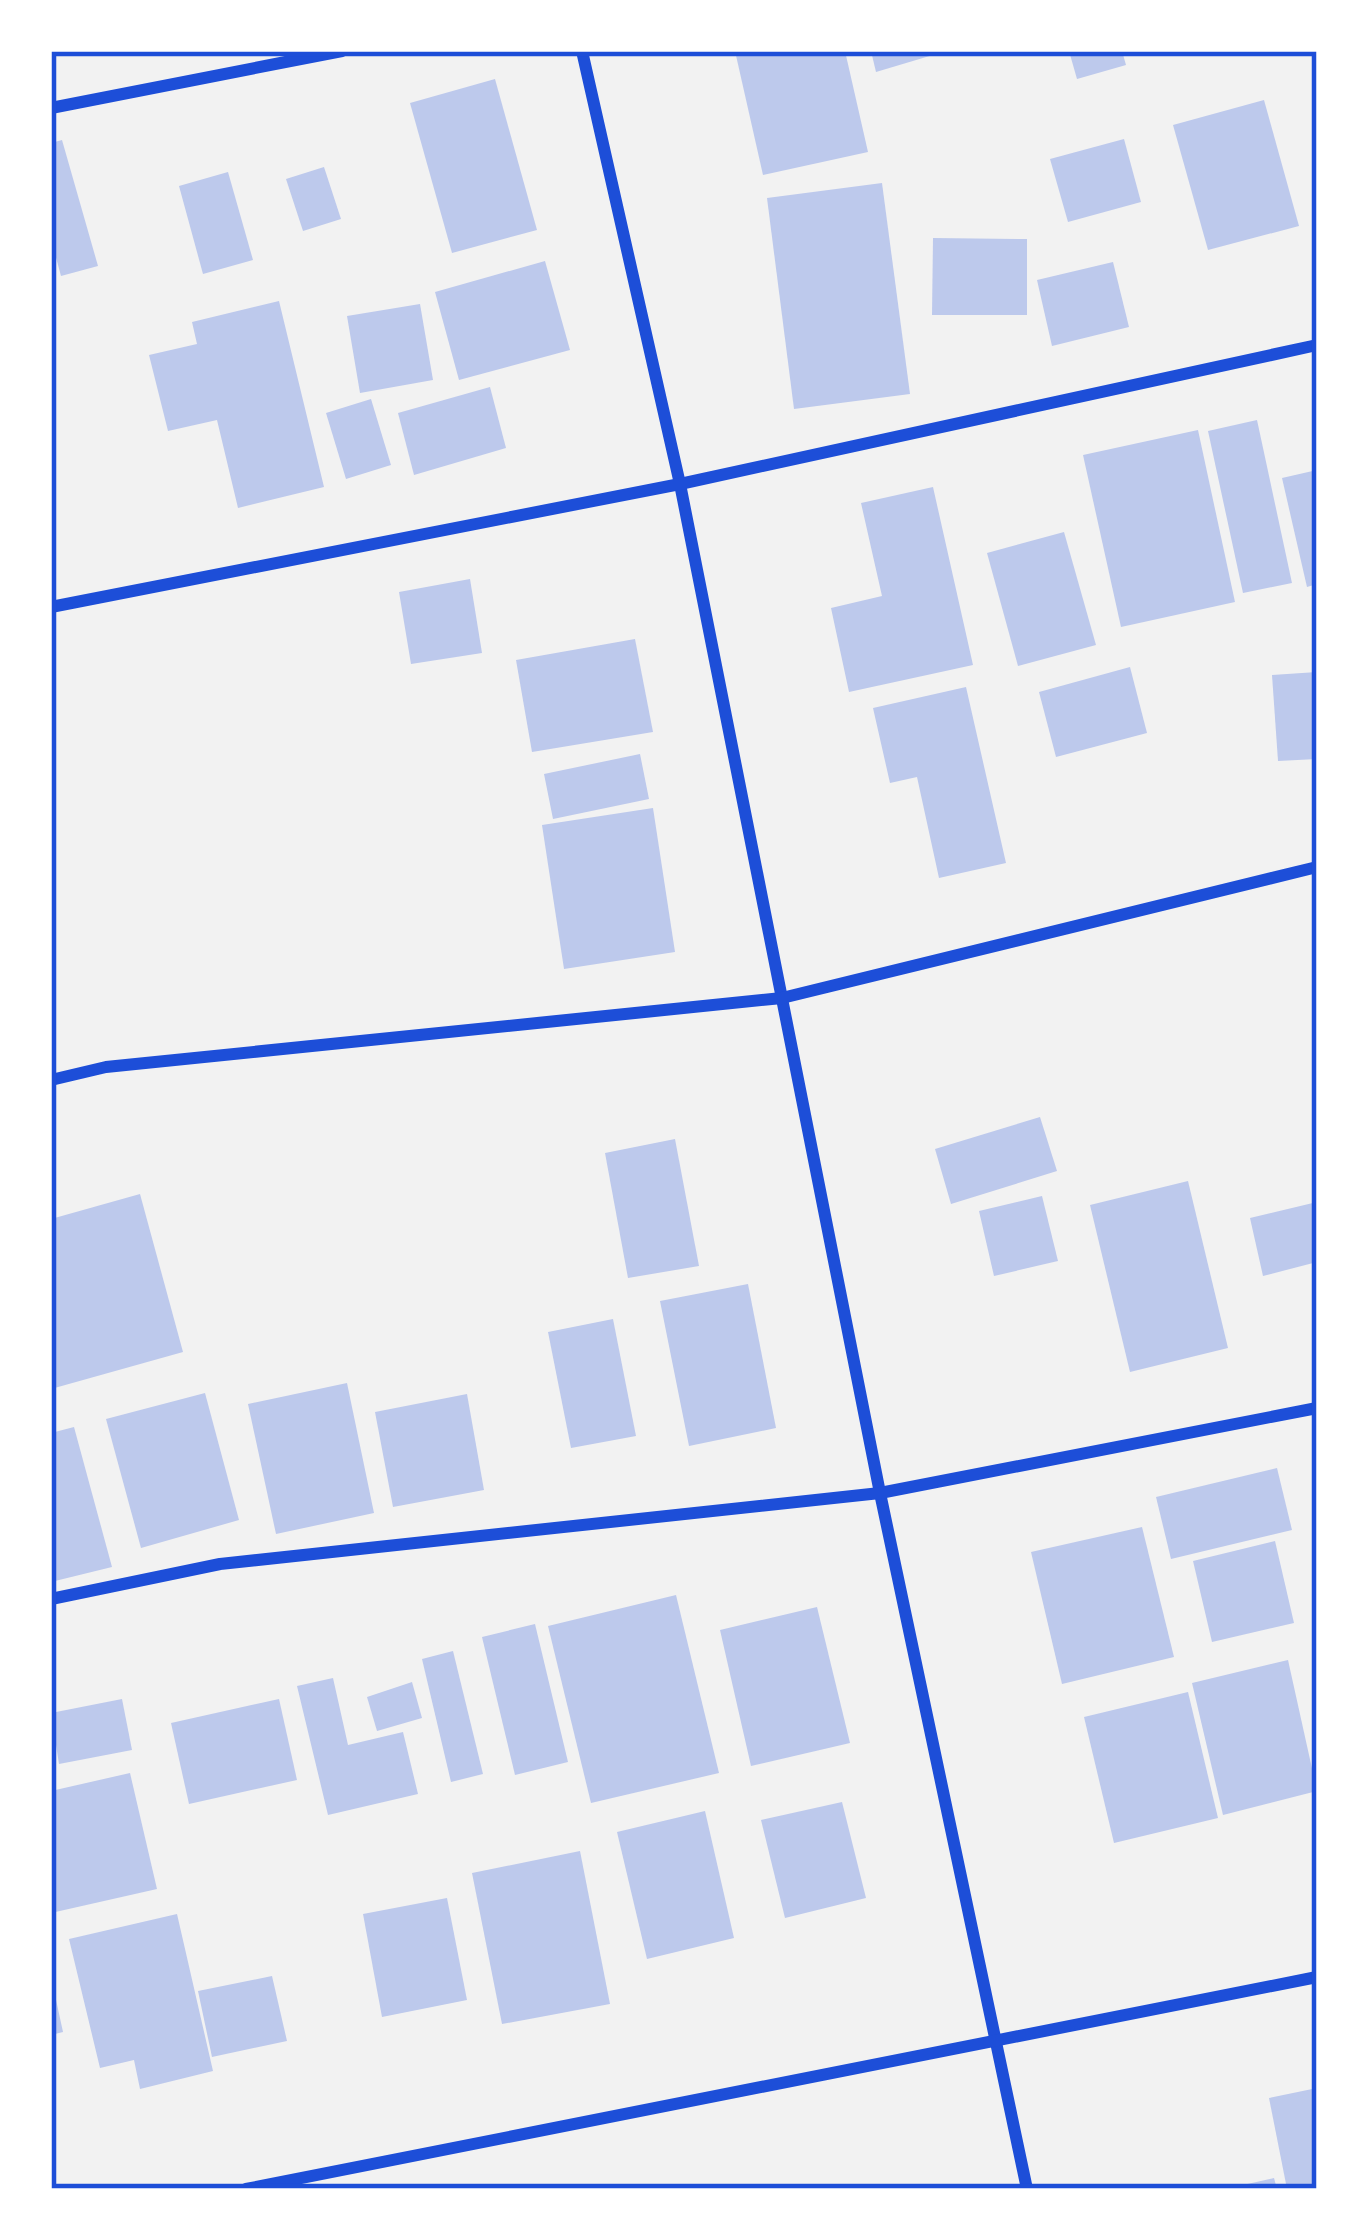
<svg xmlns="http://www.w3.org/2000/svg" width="1368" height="2240" font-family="Manrope,sans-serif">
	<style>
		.building { fill: #bdc9ec }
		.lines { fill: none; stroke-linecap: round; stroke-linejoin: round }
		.minor { stroke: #1d4ed8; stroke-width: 12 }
		.neatline { fill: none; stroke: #1d4ed8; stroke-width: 4.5 }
	</style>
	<rect width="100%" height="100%" fill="#f2f2f2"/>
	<!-- building -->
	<g class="building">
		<polygon points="735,51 845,51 868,152 763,175"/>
		<polygon points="871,51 943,51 943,52 876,72"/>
		<polygon points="1069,51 1122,51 1126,65 1077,79"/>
		<polygon points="495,79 537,230 452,253 410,103"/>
		<polygon points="1264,100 1299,226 1208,250 1173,125"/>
		<polygon points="1124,139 1141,202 1068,222 1050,159"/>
		<polygon points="62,140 98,266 61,276 51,239 51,143"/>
		<polygon points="324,167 341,219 303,231 286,179"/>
		<polygon points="228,172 253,260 203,274 179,186"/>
		<polygon points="882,183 910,394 794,409 767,198"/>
		<polygon points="933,238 1027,239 1027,315 932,315"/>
		<polygon points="545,261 570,350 459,380 435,292"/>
		<polygon points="1113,262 1129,327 1052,346 1037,280"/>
		<polygon points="279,301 324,487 238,508 217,420 168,431 149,355 197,344 192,322"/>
		<polygon points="420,304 433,380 360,393 347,316"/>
		<polygon points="490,387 506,448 414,475 398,413"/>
		<polygon points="371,399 391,465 346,479 326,413"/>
		<polygon points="1257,420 1292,583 1243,593 1208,431"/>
		<polygon points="1198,430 1235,602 1121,627 1083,455"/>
		<polygon points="1317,470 1317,584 1307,587 1282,478"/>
		<polygon points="933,487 973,665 849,692 831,608 882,596 861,503"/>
		<polygon points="1064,532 1096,645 1018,666 987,553"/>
		<polygon points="470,579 482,653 411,664 399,592"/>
		<polygon points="635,639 653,732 532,752 516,660"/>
		<polygon points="1130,667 1147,733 1056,757 1039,692"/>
		<polygon points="1317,672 1317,759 1278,761 1272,675"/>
		<polygon points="966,687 1006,863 939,878 917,777 890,783 873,708"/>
		<polygon points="640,754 649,799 553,819 544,774"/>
		<polygon points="653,808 675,952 564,969 542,825"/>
		<polygon points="1040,1117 1057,1171 951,1204 935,1149"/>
		<polygon points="675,1139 699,1266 628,1278 605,1153"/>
		<polygon points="1188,1181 1228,1348 1130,1372 1090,1205"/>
		<polygon points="140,1194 183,1352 51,1389 51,1219"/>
		<polygon points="1042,1196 1058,1261 994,1276 979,1211"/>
		<polygon points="1317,1202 1317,1262 1263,1276 1250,1218"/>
		<polygon points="748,1284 776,1428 689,1446 660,1301"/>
		<polygon points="613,1319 636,1436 571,1448 548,1332"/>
		<polygon points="347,1383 374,1513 276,1534 248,1404"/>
		<polygon points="205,1393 239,1520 141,1548 106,1419"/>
		<polygon points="467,1394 484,1490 393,1507 375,1412"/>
		<polygon points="74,1427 112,1567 55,1581 51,1433"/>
		<polygon points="1277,1468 1292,1530 1171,1559 1156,1497"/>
		<polygon points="1142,1527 1174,1657 1062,1684 1031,1552"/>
		<polygon points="1275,1541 1294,1623 1212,1642 1193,1561"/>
		<polygon points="676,1595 719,1773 591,1803 548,1626"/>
		<polygon points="817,1607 850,1743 751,1766 720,1630"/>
		<polygon points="535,1624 568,1762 515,1775 482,1637"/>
		<polygon points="453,1651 483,1774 451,1782 422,1659"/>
		<polygon points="1288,1660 1317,1791 1223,1815 1192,1683"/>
		<polygon points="333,1678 348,1745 403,1732 418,1794 328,1815 297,1686"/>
		<polygon points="412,1682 422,1718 377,1731 367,1697"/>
		<polygon points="1188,1692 1218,1818 1114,1843 1084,1717"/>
		<polygon points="122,1699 132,1750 59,1764 51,1713"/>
		<polygon points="279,1699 297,1780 189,1804 171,1723"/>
		<polygon points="130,1773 157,1889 51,1913 51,1791"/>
		<polygon points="842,1802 866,1898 785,1918 761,1820"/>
		<polygon points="705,1811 734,1938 647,1959 617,1832"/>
		<polygon points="580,1851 610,2004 502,2024 472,1873"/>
		<polygon points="447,1898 467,2000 382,2017 363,1914"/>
		<polygon points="177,1914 213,2071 140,2089 134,2060 100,2068 69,1939"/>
		<polygon points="272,1976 287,2041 212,2057 198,1991"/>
		<polygon points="53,1986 63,2032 51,2035 51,1987"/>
		<polygon points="1317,2088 1317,2189 1287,2189 1269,2098"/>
		<polygon points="1274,2178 1277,2189 1235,2189 1234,2187"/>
	</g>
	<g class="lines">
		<!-- minor -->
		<g class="minor">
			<polyline points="582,51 680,484 880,1493 1027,2189"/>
			<polyline points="51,108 342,51"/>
			<polyline points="51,607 680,484 1317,345"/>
			<polyline points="51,1080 106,1067 782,998 1317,867"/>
			<polyline points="51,1599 220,1564 880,1493 1317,1408"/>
			<polyline points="246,2189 1317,1977"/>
		</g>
	</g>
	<!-- border -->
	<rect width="1368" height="2240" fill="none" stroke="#ffffff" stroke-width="108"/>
	<rect x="54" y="54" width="1260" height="2132" class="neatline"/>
</svg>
